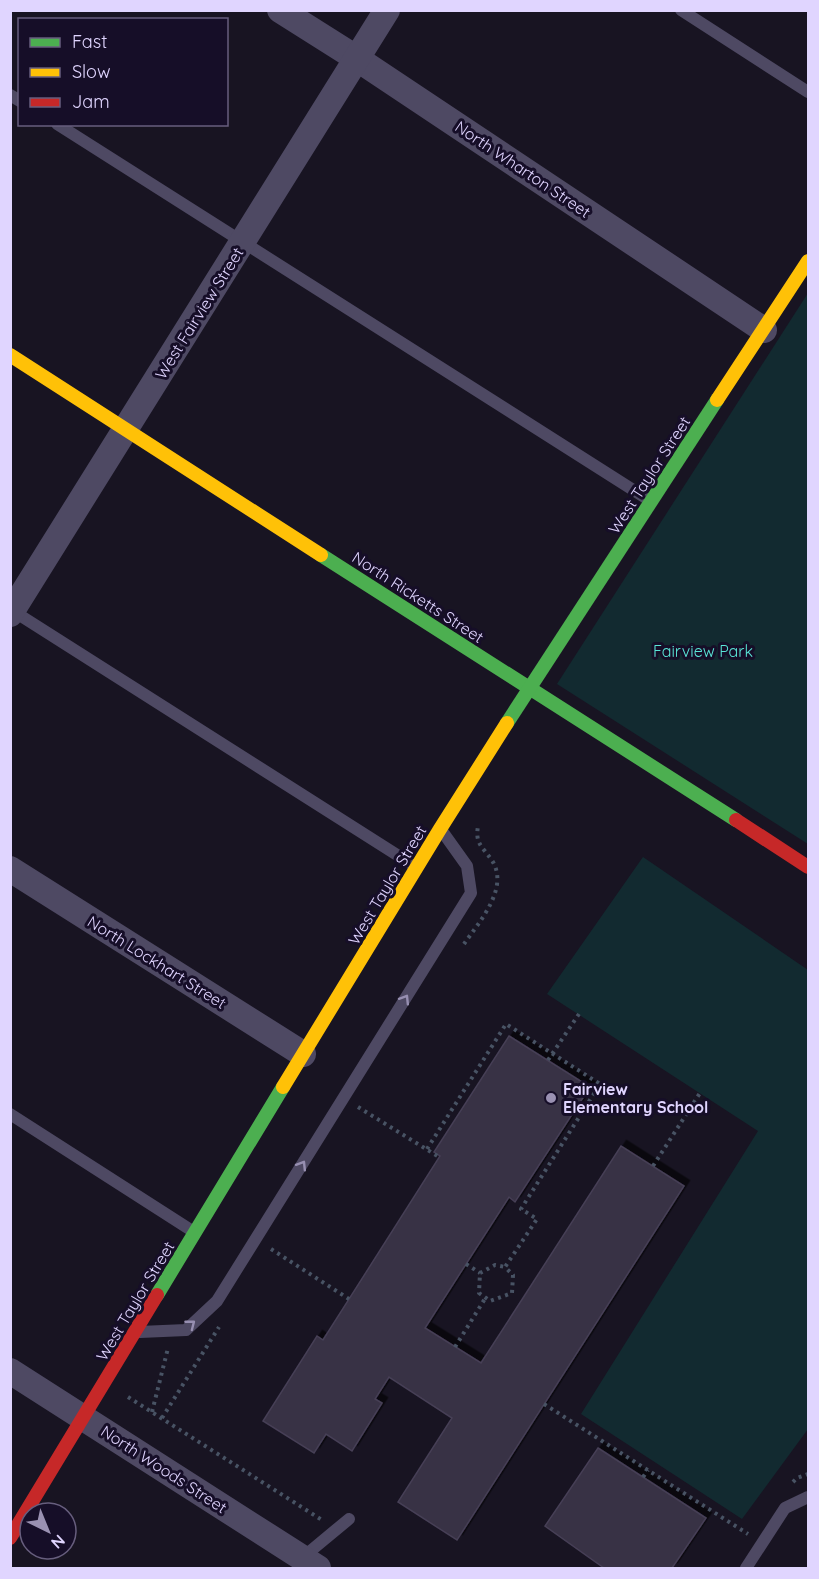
<svg xmlns="http://www.w3.org/2000/svg" width="819" height="1579" font-family="Quicksand,sans-serif">
	<style>
		.green { fill: #122a30 }
		.building { fill: #383244; stroke: #463f56; stroke-width: 1.5; filter: url(#shadow) }
		.lines { fill: none; stroke-linecap: round; stroke-linejoin: round }
		.path { stroke: #485364; stroke-width: 4; stroke-dasharray: 3 4.5; stroke-linecap: butt }
		.lane { stroke: #4e4963; stroke-width: 12 }
		.street { stroke: #4e4963; stroke-width: 26 }
		.fast { stroke: #4caf50; stroke-width: 14 }
		.slow { stroke: #ffc107; stroke-width: 14 }
		.jam { stroke: #c62828; stroke-width: 14 }
		.oneway { stroke: #978fb1 }
		.poi-dot { fill: #9a91b2; stroke: #160e28; stroke-width: 2 }
		.labels { text-anchor: middle; dominant-baseline: central; stroke-width: 6; stroke-linejoin: round; paint-order: stroke }
		.street-label { font-size: 16px; fill: #e0d5ff; stroke: #160e28 }
		.park-label { font-size: 16px; fill: #5ae6d7; stroke: #160e28 }
		.poi-label { font-size: 16px; font-weight: bold; fill: #e0d5ff; stroke: #160e28; text-anchor: start }
	</style>
	<defs>
		<filter id="shadow"><feDropShadow dx="5.5" dy="-5.5" stdDeviation="0" flood-color="#0009"/></filter>
	</defs>
	<rect width="100%" height="100%" fill="#181422"/>
	<!-- green -->
	<g class="green">
		<polygon points="808,293 808,844 557,684"/>
		<polygon points="643,857 808,970 808,1429 742,1519 581,1414 758,1131 547,994"/>
	</g>
	<!-- building -->
	<g class="building">
		<polygon points="509,1036 590,1087 515,1202 509,1197 425,1328 481,1363 621,1146 684,1186 457,1540 398,1502 452,1418 389,1377 375,1399 382,1403 352,1451 326,1434 314,1453 263,1421 317,1336 323,1340 440,1156 434,1152"/>
		<polygon points="598,1448 706,1518 672,1568 604,1568 545,1526"/>
	</g>
	<g class="lines">
		<!-- path -->
		<g class="path">
			<path d="M464,944C479,922 511,887 491,859C482,846 475,844 478,826"/>
			<polyline points="548,1060 579,1014"/>
			<polyline points="358,1107 439,1157"/>
			<polyline points="427,1149 506,1024 600,1084 521,1209 537,1219 505,1267 513,1275 512,1293 490,1301 479,1293 480,1273 495,1265 505,1267"/>
			<polyline points="653,1166 700,1093"/>
			<polyline points="271,1249 349,1299"/>
			<polyline points="466,1264 480,1273"/>
			<polyline points="455,1347 486,1297"/>
			<polyline points="128,1397 322,1520"/>
			<polyline points="544,1404 748,1534"/>
			<polyline points="152,1412 168,1348"/>
			<polyline points="162,1418 219,1327"/>
			<polyline points="643,1477 648,1470"/>
			<polyline points="793,1482 797,1478 808,1474"/>
		</g>
		<!-- lane -->
		<g class="lane">
			<polyline points="681,10 808,92"/>
			<polyline points="10,95 20,101"/>
			<polyline points="57,124 649,500"/>
			<polyline points="10,609 416,867"/>
			<polyline points="10,1114 194,1232"/>
			<polyline points="140,1332 186,1330 217,1301 471,893 467,866 442,831"/>
			<polyline points="302,1558 349,1519"/>
			<polyline points="746,1568 785,1508 808,1497"/>
		</g>
		<!-- street -->
		<g class="street">
			<polyline points="280,10 356,58 764,330"/>
			<polyline points="10,614 387,10"/>
			<polyline points="10,869 303,1054"/>
			<polyline points="10,1371 318,1568"/>
		</g>
		<!-- fast -->
		<g class="fast">
			<polyline points="321,555 736,820"/>
			<polyline points="507,723 717,400"/>
			<polyline points="157,1295 283,1087"/>
		</g>
		<!-- slow -->
		<g class="slow">
			<polyline points="10,355 321,555"/>
			<polyline points="717,400 808,261"/>
			<polyline points="283,1087 440,829 507,723"/>
		</g>
		<!-- jam -->
		<g class="jam">
			<polyline points="736,820 808,867"/>
			<polyline points="10,1538 157,1295"/>
		</g>
	</g>
	<!-- one-way arrows -->
	<defs><path id="oneway-chevron" d="M-2-3.5L2.5 0L-2 3.5" fill="none" stroke-width="1.6" stroke-linecap="round" stroke-linejoin="round" transform="scale(1.5)"/></defs>
	<g class="oneway">
		<use href="#oneway-chevron" transform="translate(405 999) rotate(-58)"/>
		<use href="#oneway-chevron" transform="translate(302 1165) rotate(-58)"/>
		<use href="#oneway-chevron" transform="translate(191 1324) rotate(-38)"/>
	</g>
	<!-- markers -->
	<circle class="poi-dot" cx="551" cy="1098" r="6"/>
	<g class="labels">
		<!-- street labels -->
		<g class="street-label">
			<text transform="translate(523 169) rotate(34)">North Wharton Street</text>
			<text transform="translate(199 313) rotate(-58)">West Fairview Street</text>
			<text transform="translate(649 475) rotate(-57)">West Taylor Street</text>
			<text transform="translate(418 597) rotate(33)">North Ricketts Street</text>
			<text transform="translate(387 885) rotate(-59)">West Taylor Street</text>
			<text transform="translate(157 962) rotate(32)">North Lockhart Street</text>
			<text transform="translate(135 1301) rotate(-59)">West Taylor Street</text>
			<text transform="translate(164 1469) rotate(33)">North Woods Street</text>
		</g>
		<!-- park labels -->
		<g class="park-label">
			<text x="703" y="651">Fairview Park</text>
		</g>
		<!-- poi labels -->
		<g class="poi-label">
			<text x="563" y="1089">Fairview<tspan x="563" dy="18">Elementary School</tspan></text>
		</g>
	</g>
	<!-- border -->
	<rect width="819" height="1579" fill="none" stroke="#e0d5ff" stroke-width="24"/>
	<!-- legend -->
	<rect x="18" y="18" width="210" height="108" fill="#160e28" stroke="#675e7e" stroke-width="1.5"/>
	<rect x="30" y="38" width="30" height="9" fill="#4caf50" stroke="#675e7e" stroke-width="1.5"/>
	<text x="72" y="48" font-size="18" fill="#e0d5ff">Fast</text>
	<rect x="30" y="68" width="30" height="9" fill="#ffc107" stroke="#675e7e" stroke-width="1.5"/>
	<text x="72" y="78" font-size="18" fill="#e0d5ff">Slow</text>
	<rect x="30" y="98" width="30" height="9" fill="#c62828" stroke="#675e7e" stroke-width="1.5"/>
	<text x="72" y="108" font-size="18" fill="#e0d5ff">Jam</text>
	<!-- north arrow -->
	<g transform="translate(48 1531) rotate(137)"><circle r="28" fill="#160e28" stroke="#675e7e" stroke-width="1.5"/>
	<path d="M0-4.5L10 22L0 15L-10 22Z" fill="#9a91b2"/>
	<text y="-9" font-size="16" font-weight="bold" text-anchor="middle" fill="#e0d5ff">N</text>
	</g>
</svg>
